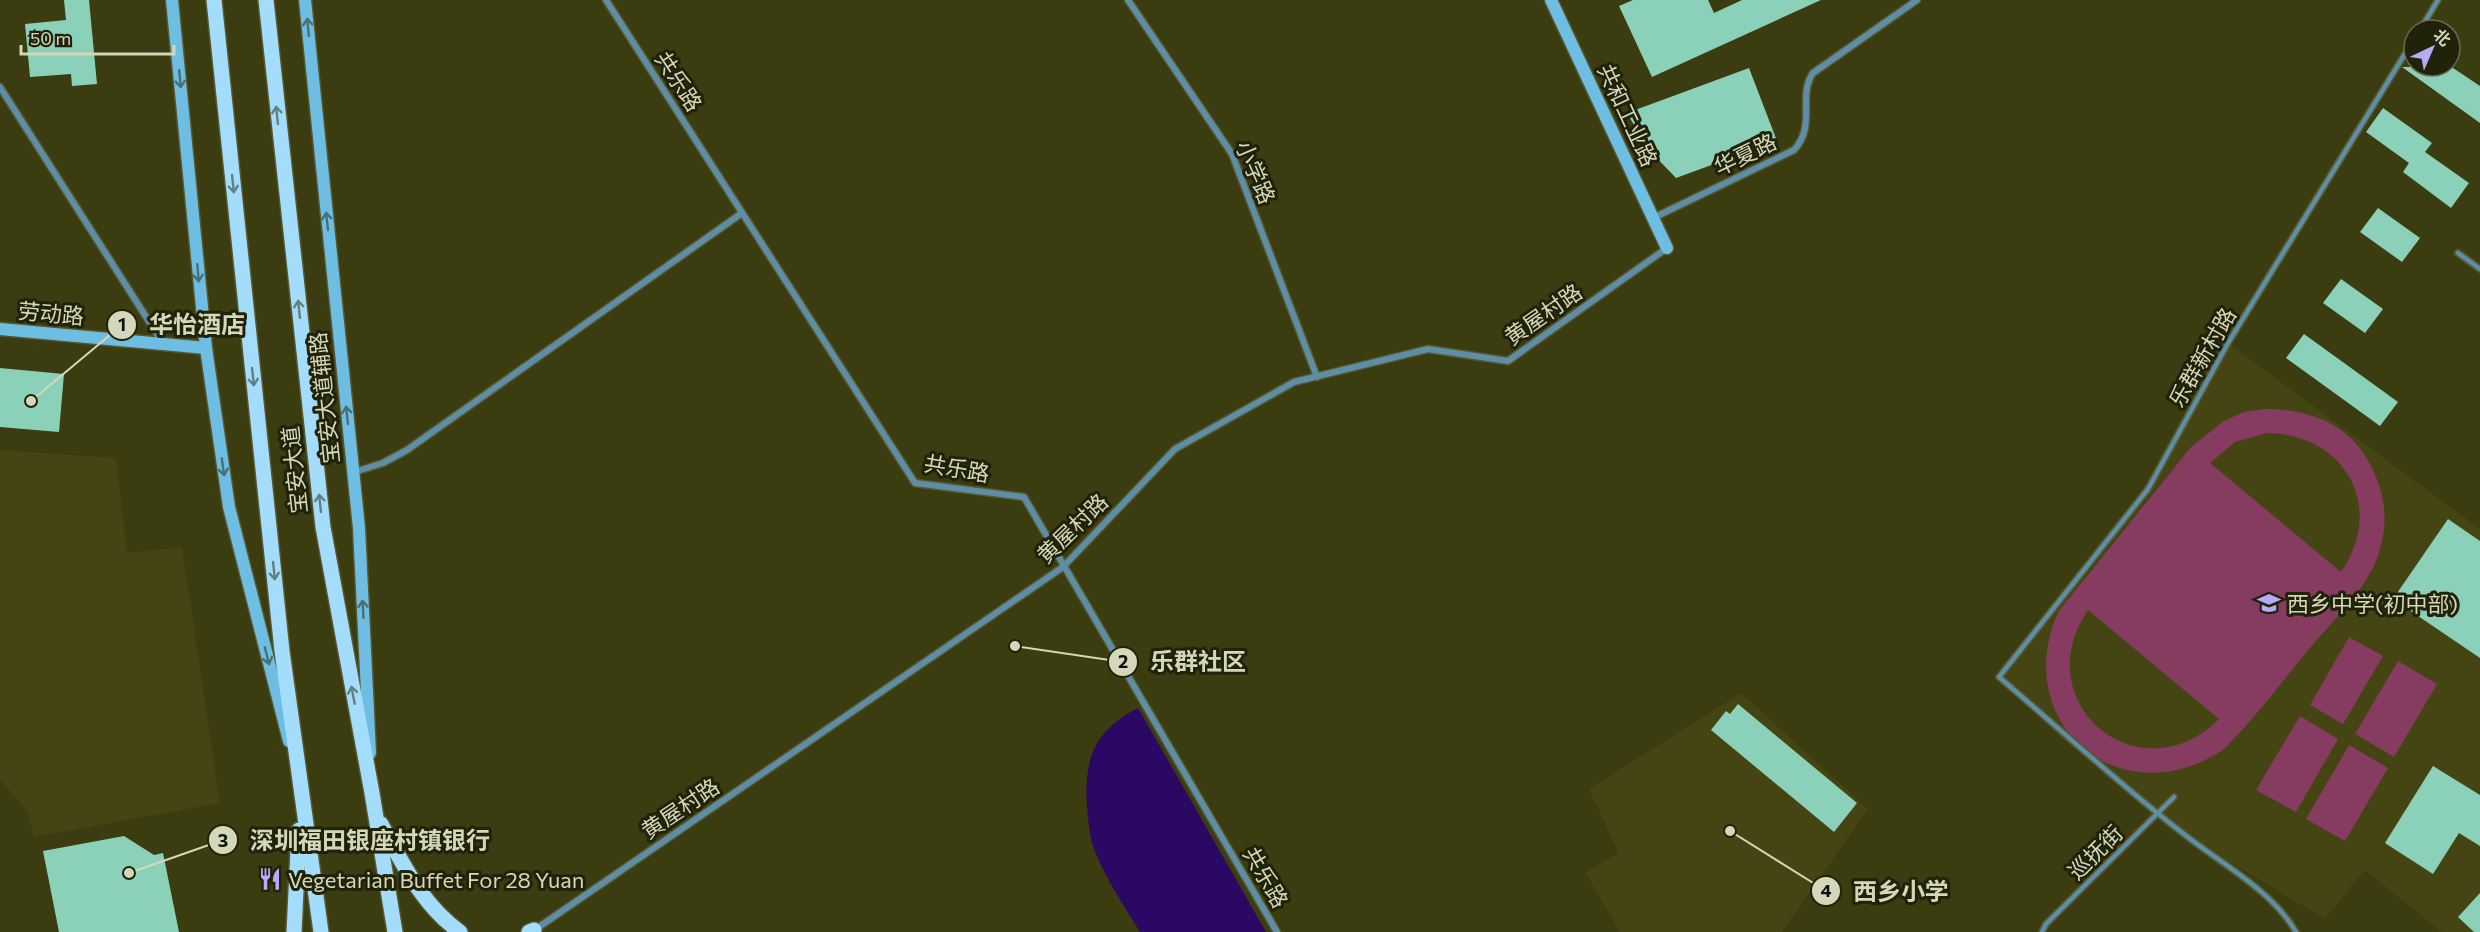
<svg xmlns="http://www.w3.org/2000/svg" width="2480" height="932" font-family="Commissioner,'Noto Sans SC',sans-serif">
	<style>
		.built { fill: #444512 }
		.green { fill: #863b61; fill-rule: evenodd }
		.water { fill: #2b0864 }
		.building { fill: #8bd1b9 }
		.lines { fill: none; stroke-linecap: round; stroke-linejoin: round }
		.lane-casing { stroke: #57582f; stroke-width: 8 }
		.street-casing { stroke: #57582f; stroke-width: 9 }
		.secondary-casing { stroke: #57582f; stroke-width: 15 }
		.primary-casing { stroke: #57582f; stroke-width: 18 }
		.lane { stroke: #5e8ea6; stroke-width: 4.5 }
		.street { stroke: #5e8ea6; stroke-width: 6 }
		.secondary { stroke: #6ebee4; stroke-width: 12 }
		.primary { stroke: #a4ddfb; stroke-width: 15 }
		.oneway { stroke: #487077 }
		.oneway2 { stroke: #628082 }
		.labels { text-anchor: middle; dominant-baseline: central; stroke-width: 6; stroke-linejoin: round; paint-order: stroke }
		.street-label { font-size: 22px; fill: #d5d7ba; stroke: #21220a }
		.poi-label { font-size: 22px; fill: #d5d7ba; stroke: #21220a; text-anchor: start }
		.leader { fill: none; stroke: #d5d7ba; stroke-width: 2 }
		.callout-dot { fill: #d5d7ba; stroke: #21220a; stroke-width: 2 }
		.mark-label { font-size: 18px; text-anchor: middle; font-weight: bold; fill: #111 }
		.callout-label { font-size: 24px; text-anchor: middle; font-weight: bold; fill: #d5d7ba; stroke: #21220a; stroke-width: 6; stroke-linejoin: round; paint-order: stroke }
	</style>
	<rect width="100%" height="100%" fill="#3b3c10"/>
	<!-- built -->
	<g class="built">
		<polygon points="2228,343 2480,529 2480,932 2442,932 2365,870 2325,919 2178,831 1999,677 2148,489"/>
		<polygon points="0,450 116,458 127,553 182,547 220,803 34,837 28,812 0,779"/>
		<polygon points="1741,693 1868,809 1782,932 1620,932 1585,872 1619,854 1589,789"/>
	</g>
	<!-- green -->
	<g class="green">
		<path d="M2265,409C2303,409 2342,420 2364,454C2383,483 2390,516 2380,549C2370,587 2334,619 2309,649C2281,683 2254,719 2223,750C2121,817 2009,725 2058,612L2191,447L2224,421L2244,412ZM2267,433C2345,434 2386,507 2341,572L2210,463L2235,442ZM2088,610L2219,719C2140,798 2025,703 2088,610Z"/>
		<polygon points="2349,637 2383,656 2343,724 2310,705"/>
		<polygon points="2398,661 2437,684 2394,757 2355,734"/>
		<polygon points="2300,716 2338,739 2296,812 2256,790"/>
		<polygon points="2349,745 2388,768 2345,841 2306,819"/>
	</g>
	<!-- water -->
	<path class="water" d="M1138,708L1266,932H1140C1124,906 1101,871 1092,843C1089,831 1088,818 1087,806C1084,758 1094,731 1138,708Z"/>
	<!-- building -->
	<g class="building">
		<polygon points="64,0 89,0 97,84 72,86 71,74 30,77 25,24 66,20"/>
		<polygon points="1633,0 1708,0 1714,13 1742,0 1821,0 1652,77 1619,6"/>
		<polygon points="2450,66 2480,86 2480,123 2402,67"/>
		<polygon points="1749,68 1777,141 1676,178 1648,149 1627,113"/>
		<polygon points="2383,108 2432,143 2425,152 2469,183 2451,208 2403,172 2409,163 2366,132"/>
		<polygon points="2378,208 2420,238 2402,262 2360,232"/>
		<polygon points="2341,279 2383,309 2365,333 2323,303"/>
		<polygon points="2304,334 2398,402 2380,426 2286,358"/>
		<polygon points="0,368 64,374 59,432 0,427"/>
		<polygon points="2448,519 2480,541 2480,658 2393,599"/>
		<polygon points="1738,704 1857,803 1834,832 1711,730 1726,711 1730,714"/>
		<polygon points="2433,766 2480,795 2480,846 2459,833 2433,874 2385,843"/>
		<polygon points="124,836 154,855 163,853 179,932 59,932 43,851"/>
		<polygon points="2480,893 2480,932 2474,932 2458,917"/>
	</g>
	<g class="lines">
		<!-- lane casing -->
		<g class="lane-casing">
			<g id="lane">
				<polyline points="2420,30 2438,0"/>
				<polyline points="2458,253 2480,269"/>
				<polyline points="2042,932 2046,924 2174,797"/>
				<path d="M2296,932C2271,889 2218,862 2180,831C2118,783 2059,728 1999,677L2148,489L2228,343L2414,39"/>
			</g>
		</g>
		<!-- street casing -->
		<g class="street-casing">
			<g id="street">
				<polyline points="606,0 915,483 1024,497 1277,932"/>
				<polyline points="1128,0 1232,154 1317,377"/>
				<polyline points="0,87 162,342"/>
				<path d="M1653,218L1794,150C1817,125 1797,96 1813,73L1917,0"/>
				<polyline points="354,472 383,463 407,450 742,213"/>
				<polyline points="533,931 1063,567 1175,449 1294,382 1428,349 1508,361 1667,248"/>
			</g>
		</g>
		<!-- secondary casing -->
		<g class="secondary-casing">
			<g id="secondary">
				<polyline points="172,0 206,348 229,507 289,741"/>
				<polyline points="305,0 359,528 370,753"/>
				<polyline points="1551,0 1667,248"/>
				<polyline points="0,329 206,348"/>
			</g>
		</g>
		<!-- primary casing -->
		<g class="primary-casing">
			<g id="primary">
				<polyline points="214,0 282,651 321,932"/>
				<polyline points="266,0 323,527 372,793 395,932"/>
				<path d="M381,824C403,864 422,905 460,932"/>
				<polyline points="294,932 299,830"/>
				<polyline points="529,932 534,930"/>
			</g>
		</g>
		<!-- lane -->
		<use href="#lane" class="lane"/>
		<!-- street -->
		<use href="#street" class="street"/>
		<!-- secondary -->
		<use href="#secondary" class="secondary"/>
		<!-- primary -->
		<use href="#primary" class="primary"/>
	</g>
	<!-- one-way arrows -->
	<defs><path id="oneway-shaft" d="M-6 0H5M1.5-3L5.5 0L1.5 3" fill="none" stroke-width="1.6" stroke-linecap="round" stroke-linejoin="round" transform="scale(1.5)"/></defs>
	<g class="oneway">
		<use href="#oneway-shaft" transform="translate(308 27) rotate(-95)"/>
		<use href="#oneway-shaft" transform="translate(180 79) rotate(85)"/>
		<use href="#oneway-shaft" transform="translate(327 221) rotate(-96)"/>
		<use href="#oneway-shaft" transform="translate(198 273) rotate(85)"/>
		<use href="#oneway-shaft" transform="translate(347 415) rotate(-96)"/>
		<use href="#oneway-shaft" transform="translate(223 467) rotate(82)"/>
		<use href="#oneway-shaft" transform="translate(363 609) rotate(-93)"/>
		<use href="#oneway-shaft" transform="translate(267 656) rotate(76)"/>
	</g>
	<g class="oneway2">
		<use href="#oneway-shaft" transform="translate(277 115) rotate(-96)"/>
		<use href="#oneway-shaft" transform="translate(233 184) rotate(84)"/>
		<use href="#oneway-shaft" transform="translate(299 309) rotate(-96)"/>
		<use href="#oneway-shaft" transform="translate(253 377) rotate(84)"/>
		<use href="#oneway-shaft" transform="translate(320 503) rotate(-96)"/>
		<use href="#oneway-shaft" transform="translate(274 571) rotate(84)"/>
		<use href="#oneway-shaft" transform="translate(353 695) rotate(-101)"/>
	</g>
	<!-- icons -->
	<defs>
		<g id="school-bare" transform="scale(1.8)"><path d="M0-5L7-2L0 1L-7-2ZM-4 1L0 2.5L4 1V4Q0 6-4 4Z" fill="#b7abf8" stroke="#21220a" stroke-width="2.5" paint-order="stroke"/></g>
		<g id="restaurant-bare" transform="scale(1.8)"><path d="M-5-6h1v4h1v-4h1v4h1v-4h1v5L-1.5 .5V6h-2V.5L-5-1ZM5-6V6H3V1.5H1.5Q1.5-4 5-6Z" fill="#b7abf8" stroke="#21220a" stroke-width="2.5" paint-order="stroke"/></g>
	</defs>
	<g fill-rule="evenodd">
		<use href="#school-bare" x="2269" y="603"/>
		<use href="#restaurant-bare" x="270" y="879"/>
	</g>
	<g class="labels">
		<!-- street labels -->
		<g class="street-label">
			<text transform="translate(679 81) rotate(57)">共乐路</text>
			<text transform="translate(1628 115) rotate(65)">共和工业路</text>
			<text transform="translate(1745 154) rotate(-26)">华夏路</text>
			<text transform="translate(1256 172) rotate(67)">小学路</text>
			<text transform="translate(51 313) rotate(5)">劳动路</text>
			<text transform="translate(1543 314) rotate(-35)">黄屋村路</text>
			<text transform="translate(2202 357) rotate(-60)">乐群新村路</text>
			<text transform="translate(324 398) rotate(-96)">宝安大道辅路</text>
			<text transform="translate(957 468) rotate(10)">共乐路</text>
			<text transform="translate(294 470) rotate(-96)">宝安大道</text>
			<text transform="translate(1072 528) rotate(-44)">黄屋村路</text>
			<text transform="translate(680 808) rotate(-34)">黄屋村路</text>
			<text transform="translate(2095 852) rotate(-45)">巡抚街</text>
			<text transform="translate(1266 877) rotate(60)">共乐路</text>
		</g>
		<!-- poi labels -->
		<g class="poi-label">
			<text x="2287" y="603">西乡中学(初中部)</text>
			<text x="288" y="879">Vegetarian Buffet For 28 Yuan</text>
		</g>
	</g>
	<!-- callouts -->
	<path class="leader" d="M31 401L122 325M1015 646L1123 662M129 873L223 840M1730 831L1826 891"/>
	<g class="callout-dot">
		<circle cx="31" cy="401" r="6"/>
		<circle cx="1015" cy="646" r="6"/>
		<circle cx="129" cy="873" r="6"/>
		<circle cx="1730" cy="831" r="6"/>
		<circle cx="122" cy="325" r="15"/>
		<circle cx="1123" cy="662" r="15"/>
		<circle cx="223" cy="840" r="15"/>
		<circle cx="1826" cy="891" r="15"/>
	</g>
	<g class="mark-label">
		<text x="122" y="331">1</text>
		<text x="1123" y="668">2</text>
		<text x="223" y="847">3</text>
		<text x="1826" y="897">4</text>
	</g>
	<g class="callout-label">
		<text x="197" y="333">华怡酒店</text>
		<text x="1198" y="670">乐群社区</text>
		<text x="370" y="849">深圳福田银座村镇银行</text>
		<text x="1901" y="900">西乡小学</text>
	</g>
	<!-- north arrow -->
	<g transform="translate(2432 48) rotate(44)"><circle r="28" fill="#21220a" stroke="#696a50" stroke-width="1.5"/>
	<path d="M0-4.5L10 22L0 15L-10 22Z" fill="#b7abf8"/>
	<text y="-9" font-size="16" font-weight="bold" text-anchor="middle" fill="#d5d7ba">北</text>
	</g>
	<!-- scale -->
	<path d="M21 45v9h153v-9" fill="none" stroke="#d5d7ba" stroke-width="3"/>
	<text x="30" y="45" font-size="18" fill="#d5d7ba" stroke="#21220a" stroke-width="4.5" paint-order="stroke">50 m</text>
</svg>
